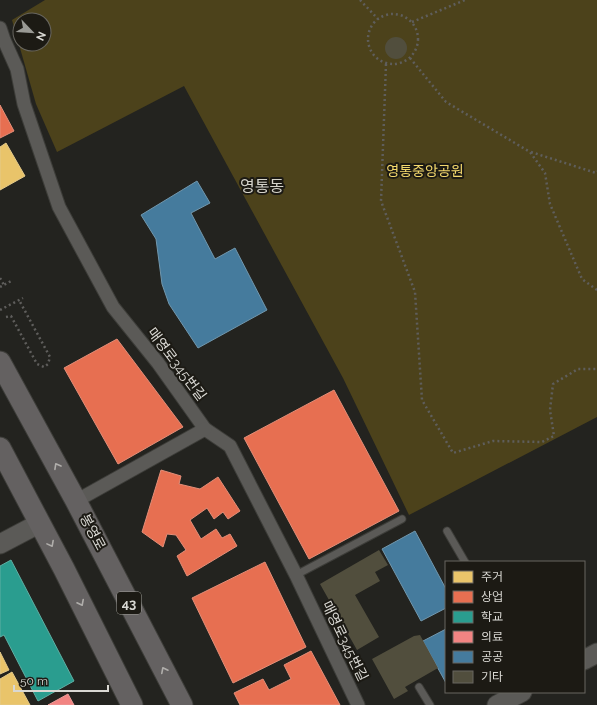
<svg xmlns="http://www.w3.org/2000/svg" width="597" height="705" font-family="Raleway,'Noto Sans KR',sans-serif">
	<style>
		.green { fill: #4c421b; fill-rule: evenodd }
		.homes { fill: #e9c46a; stroke: #e4ca8a }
		.shops { fill: #e76f51; stroke: #e38e78 }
		.schools { fill: #2a9d8f; stroke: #5eafa3 }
		.health { fill: #f28482; stroke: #ea9d9a }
		.public { fill: #457b9d; stroke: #7197ad }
		.building { fill: #514e3d }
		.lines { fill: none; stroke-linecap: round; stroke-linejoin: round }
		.lane-casing { stroke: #3d3d39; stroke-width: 9 }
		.street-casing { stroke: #3d3d39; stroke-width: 15 }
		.secondary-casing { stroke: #3d3d39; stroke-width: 21 }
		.primary-casing { stroke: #3d3d39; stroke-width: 23 }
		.path { stroke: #5f5e5c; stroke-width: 2.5; stroke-dasharray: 2 3; stroke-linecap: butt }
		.lane { stroke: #5b5a57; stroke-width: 7 }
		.street { stroke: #5b5a57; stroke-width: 13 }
		.secondary { stroke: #5b5a57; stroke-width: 19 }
		.primary { stroke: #646161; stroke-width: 21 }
		.oneway { stroke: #b0aeab }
		.labels { text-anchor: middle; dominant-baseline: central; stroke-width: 4; stroke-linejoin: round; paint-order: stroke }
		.shield { fill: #1c1a14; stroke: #a09f9a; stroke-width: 1 }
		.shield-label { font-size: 13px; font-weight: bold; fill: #d9d8d3 }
		.park-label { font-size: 14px; fill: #f3d86c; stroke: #1c1a14 }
		.street-label { font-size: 14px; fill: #d9d8d3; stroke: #1c1a14 }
		.quarter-label { font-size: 16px; fill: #d6d4cb; stroke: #1c1a14 }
	</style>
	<rect width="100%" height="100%" fill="#23231f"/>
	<!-- green -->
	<path class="green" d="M45,0H597V417L409,515L343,378L184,86L57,152L36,104L12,20ZM20,20H44V44H20Z"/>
	<!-- homes -->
	<g class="homes">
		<polygon points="6,143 25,176 0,190 0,147"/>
		<polygon points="0,652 9,670 0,674"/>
		<polygon points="12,672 30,705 0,705 0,679"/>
	</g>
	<!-- shops -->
	<g class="shops">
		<polygon points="0,105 14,131 0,138"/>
		<polygon points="117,339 183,427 118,464 64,368"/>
		<polygon points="334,390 399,511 309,559 244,438"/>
		<polygon points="161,470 181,476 179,484 200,489 218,477 240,511 228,519 223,512 214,519 207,508 190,520 201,539 216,529 222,538 230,534 237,546 187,576 177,556 186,550 176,535 167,534 163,547 142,532"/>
		<polygon points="265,562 306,647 233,683 192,598"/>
		<polygon points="311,651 340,705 240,705 234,693 263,679 269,690 291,679 284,665"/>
	</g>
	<!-- schools -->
	<polygon class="schools" points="11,560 74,681 38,701 4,635 0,637 0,566"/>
	<!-- health -->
	<polygon class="health" points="68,694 74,705 48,705"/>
	<!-- public -->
	<g class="public">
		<polygon points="197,181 210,203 191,213 215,259 235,248 267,310 198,348 169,304 162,284 156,239 141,215"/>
		<polygon points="415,531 446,589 446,608 421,621 382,549"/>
		<polygon points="446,629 446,683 423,641"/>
	</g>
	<!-- building -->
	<g class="building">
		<circle cx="396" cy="48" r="11"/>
		<polygon points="379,550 388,565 375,572 380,581 355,595 379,637 357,650 320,584"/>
		<polygon points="420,635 438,668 405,687 408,691 394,699 372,659 414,636"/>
	</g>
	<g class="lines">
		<!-- lane casing -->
		<g class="lane-casing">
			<g id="lane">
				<polyline points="447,531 465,562"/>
				<polyline points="296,575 402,519"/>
				<polyline points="419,687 430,705"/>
			</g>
		</g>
		<!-- street casing -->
		<g class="street-casing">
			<g id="street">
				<polyline points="0,28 4,40 17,69 24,104 59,207 113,307 158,363 205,429 230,446 296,575 358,705"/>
				<polyline points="76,501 205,429"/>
			</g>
		</g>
		<!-- secondary casing -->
		<g class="secondary-casing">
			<g id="secondary">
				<polyline points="0,544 40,523"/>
				<polyline points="584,660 597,653"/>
				<polyline points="497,705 522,692"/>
			</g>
		</g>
		<!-- primary casing -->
		<g class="primary-casing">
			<g id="primary">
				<polyline points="0,362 76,501 182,705"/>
				<polyline points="0,448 64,569 132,705"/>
			</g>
		</g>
		<!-- path -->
		<g class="path">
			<polyline points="360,0 378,19"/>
			<circle cx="393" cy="39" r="25"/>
			<polyline points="412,22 465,0"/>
			<polyline points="410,58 446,102 530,152 545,173 550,204 582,279 597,290"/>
			<polyline points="386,64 381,201 415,292 422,400 453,453 493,441 542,442 554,436 550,410 553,384 578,369 597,369"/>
			<polyline points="531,152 596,173 597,171"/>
			<polyline points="0,278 4,285"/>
			<polyline points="0,287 13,280"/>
			<polyline points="0,310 23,298"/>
			<polyline points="6,317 11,316 37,364 44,367 48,364 50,357 19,300"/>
		</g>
		<!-- lane -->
		<use href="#lane" class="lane"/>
		<!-- street -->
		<use href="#street" class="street"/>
		<!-- secondary -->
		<use href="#secondary" class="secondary"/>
		<!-- primary -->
		<use href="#primary" class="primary"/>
	</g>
	<!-- one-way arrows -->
	<defs><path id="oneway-chevron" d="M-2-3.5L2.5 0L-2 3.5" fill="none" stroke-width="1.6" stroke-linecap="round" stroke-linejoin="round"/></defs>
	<g class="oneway">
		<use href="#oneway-chevron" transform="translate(57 466) rotate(-119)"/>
		<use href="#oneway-chevron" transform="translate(51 544) rotate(62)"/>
		<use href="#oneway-chevron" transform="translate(81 603) rotate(63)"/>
		<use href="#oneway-chevron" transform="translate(164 670) rotate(-117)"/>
	</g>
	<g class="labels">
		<!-- shield labels -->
		<rect class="shield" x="117" y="592" width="24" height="22" rx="3"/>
		<g class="shield-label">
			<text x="129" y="603">43</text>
		</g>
		<!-- park labels -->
		<g class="park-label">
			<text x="425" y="171">영통중앙공원</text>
		</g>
		<!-- street labels -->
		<g class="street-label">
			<text transform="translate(177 364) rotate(53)">매영로345번길</text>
			<text transform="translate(93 532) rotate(62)">봉영로</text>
			<text transform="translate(345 641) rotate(64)">매영로345번길</text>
		</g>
		<!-- quarter labels -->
		<g class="quarter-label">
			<text x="262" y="186">영통동</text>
		</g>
	</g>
	<!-- legend -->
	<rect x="445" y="561" width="140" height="132" fill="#1c1a14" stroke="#686660"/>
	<rect x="453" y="571" width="20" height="12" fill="#e9c46a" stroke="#686660"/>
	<text x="481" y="581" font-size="12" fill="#d9d8d3">주거</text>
	<rect x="453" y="591" width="20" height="12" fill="#e76f51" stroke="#686660"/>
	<text x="481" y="601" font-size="12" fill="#d9d8d3">상업</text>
	<rect x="453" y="611" width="20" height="12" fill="#2a9d8f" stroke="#686660"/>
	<text x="481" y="621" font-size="12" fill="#d9d8d3">학교</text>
	<rect x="453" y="631" width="20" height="12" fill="#f28482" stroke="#686660"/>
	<text x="481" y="641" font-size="12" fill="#d9d8d3">의료</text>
	<rect x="453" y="651" width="20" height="12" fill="#457b9d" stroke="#686660"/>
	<text x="481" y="661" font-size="12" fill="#d9d8d3">공공</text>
	<rect x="453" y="671" width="20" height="12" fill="#514e3d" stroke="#686660"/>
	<text x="481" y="681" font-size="12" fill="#d9d8d3">기타</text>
	<!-- north arrow -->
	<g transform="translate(32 32) rotate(115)"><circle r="19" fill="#1c1a14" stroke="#686660"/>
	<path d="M0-3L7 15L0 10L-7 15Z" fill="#999994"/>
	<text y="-6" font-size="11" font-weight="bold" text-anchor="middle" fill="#d9d8d3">N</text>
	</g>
	<!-- scale -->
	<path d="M14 685v6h94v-6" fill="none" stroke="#d9d8d3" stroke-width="2"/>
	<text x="20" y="685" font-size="12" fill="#d9d8d3" stroke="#1c1a14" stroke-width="3" paint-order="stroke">50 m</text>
</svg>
